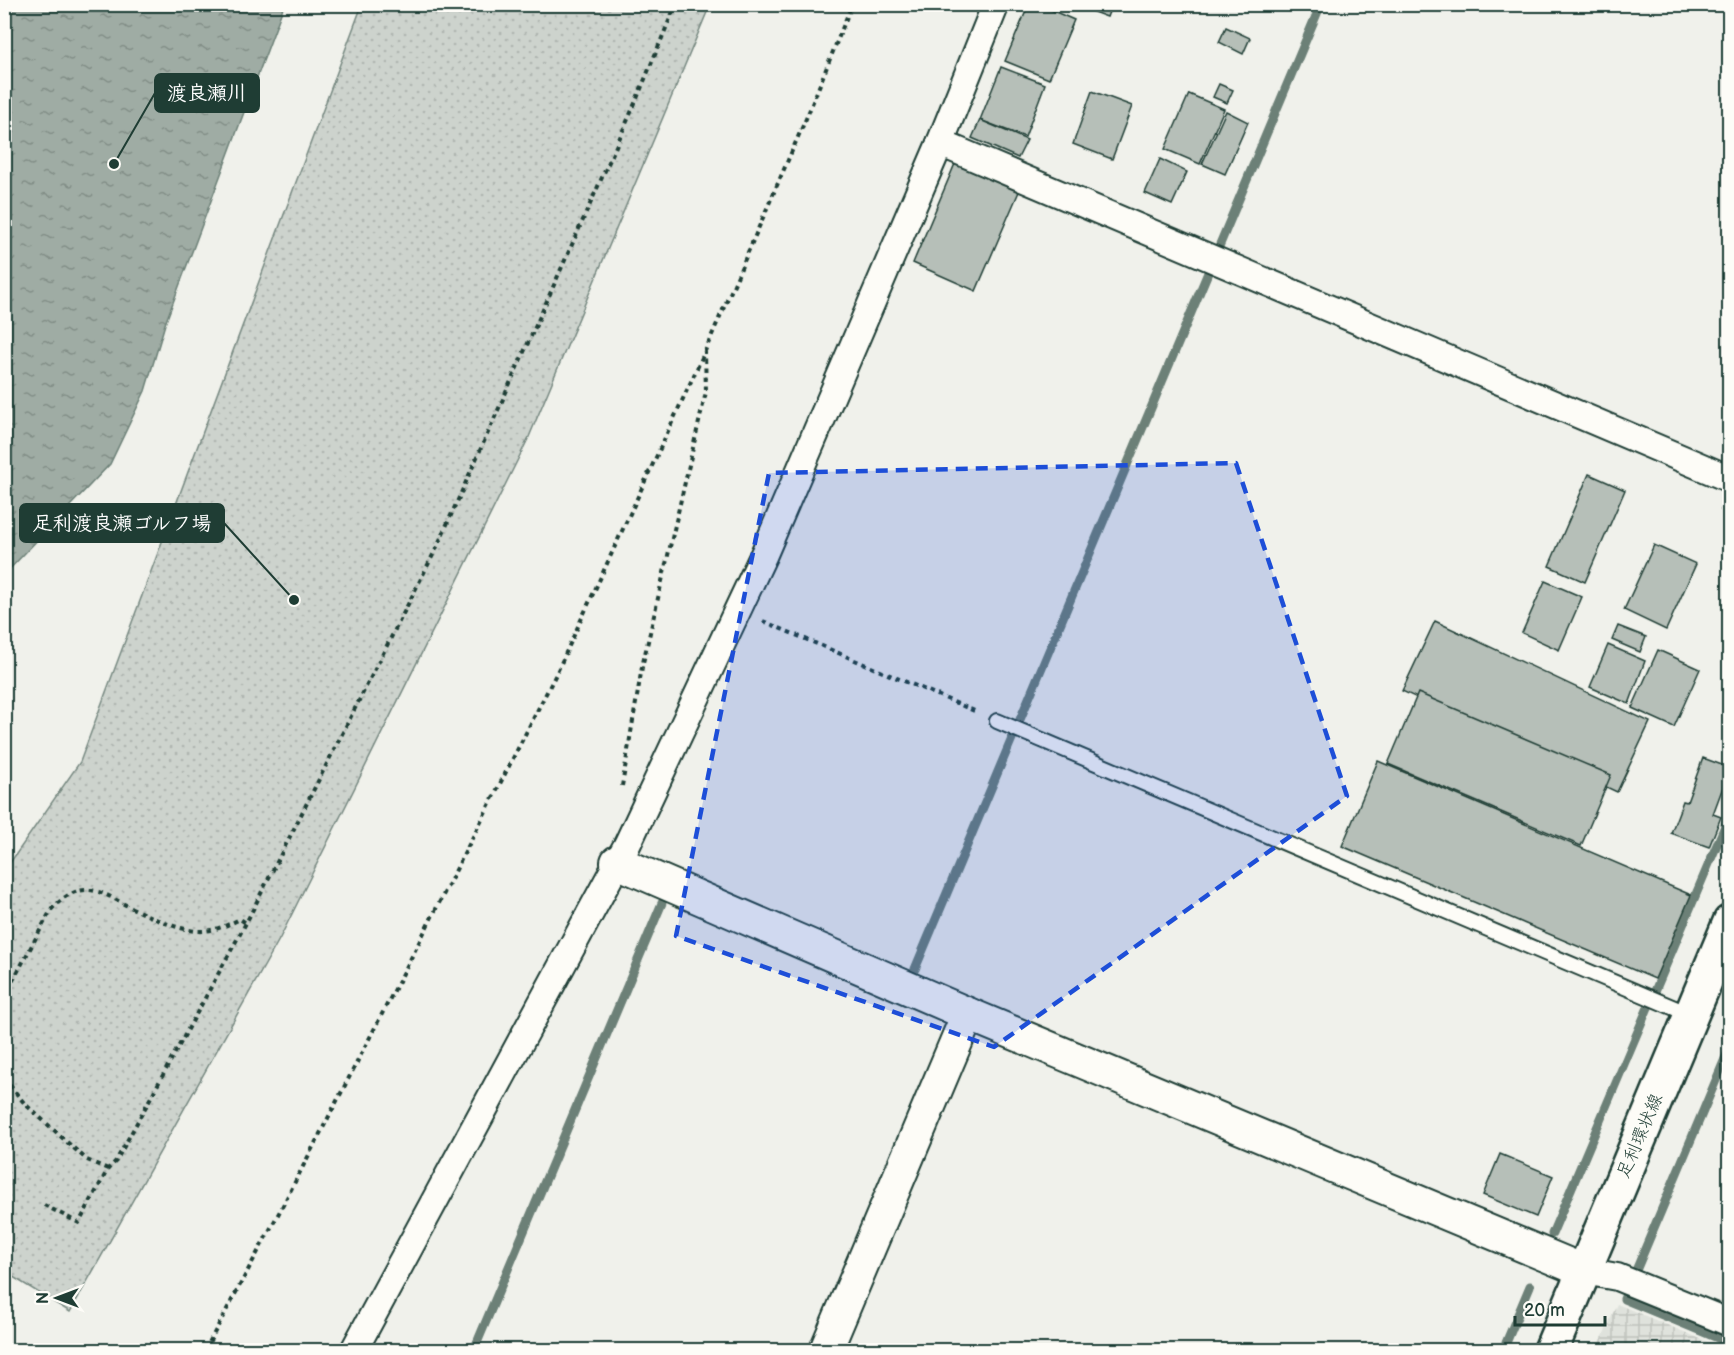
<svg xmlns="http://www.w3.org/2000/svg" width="1734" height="1355" font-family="'Balsamiq Sans','Klee One',sans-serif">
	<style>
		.industrial { fill: url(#industrial-grid) }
		.grass { fill: url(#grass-dots); stroke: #768880; stroke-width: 1.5 }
		.water { fill: url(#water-ripples); stroke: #6c8077; stroke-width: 1.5 }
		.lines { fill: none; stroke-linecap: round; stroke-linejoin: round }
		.stream { stroke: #6c8077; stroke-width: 9 }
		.building { fill: #b6bfb8; stroke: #1f3d34; stroke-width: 1.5 }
		.service-casing { stroke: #1f3d34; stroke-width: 18 }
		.minor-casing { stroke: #1f3d34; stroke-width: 30 }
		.tertiary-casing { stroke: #1f3d34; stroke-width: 36 }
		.primary-casing { stroke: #1f3d34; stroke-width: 38 }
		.path { stroke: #1f3d34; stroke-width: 4; stroke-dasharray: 4.5 4.5; stroke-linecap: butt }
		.service { stroke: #fdfcf7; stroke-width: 14 }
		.minor { stroke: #fdfcf7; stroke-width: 26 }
		.tertiary { stroke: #fdfcf7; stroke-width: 32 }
		.primary { stroke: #fdfcf7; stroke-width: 33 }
		.marked { fill: #1d4ed8; fill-opacity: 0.2; stroke: #1d4ed8; stroke-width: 4.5; stroke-dasharray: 12 8; stroke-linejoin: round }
		.labels { text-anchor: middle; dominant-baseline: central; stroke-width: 6; stroke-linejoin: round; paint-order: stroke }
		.street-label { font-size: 18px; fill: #1f3d34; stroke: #fdfcf7 }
		.leader { fill: none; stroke: #1f3d34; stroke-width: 2 }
		.callout-dot { fill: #1f3d34; stroke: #fdfcf7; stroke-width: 2 }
		.callout { fill: #1f3d34; stroke: #1f3d34; stroke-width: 2 }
		.callout-label { font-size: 20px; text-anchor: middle; font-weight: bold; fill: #fff }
	</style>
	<defs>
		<pattern id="industrial-grid" width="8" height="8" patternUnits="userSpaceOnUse" patternTransform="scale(1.5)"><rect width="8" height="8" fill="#dfe2dc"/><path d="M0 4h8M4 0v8" fill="none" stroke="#bfc3bd"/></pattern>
		<pattern id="grass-dots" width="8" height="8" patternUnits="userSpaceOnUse" patternTransform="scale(1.5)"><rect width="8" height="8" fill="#cdd3cd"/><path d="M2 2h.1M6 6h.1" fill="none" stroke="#b0b6b1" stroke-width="1.8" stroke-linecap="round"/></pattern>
		<pattern id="water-ripples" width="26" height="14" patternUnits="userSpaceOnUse" patternTransform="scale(1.5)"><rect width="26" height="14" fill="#9faca4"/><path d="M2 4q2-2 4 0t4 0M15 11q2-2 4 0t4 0" fill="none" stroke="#818d86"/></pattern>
	</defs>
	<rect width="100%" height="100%" fill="#f0f1eb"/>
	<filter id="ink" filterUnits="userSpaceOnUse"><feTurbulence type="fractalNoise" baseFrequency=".0167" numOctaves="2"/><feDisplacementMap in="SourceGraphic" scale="12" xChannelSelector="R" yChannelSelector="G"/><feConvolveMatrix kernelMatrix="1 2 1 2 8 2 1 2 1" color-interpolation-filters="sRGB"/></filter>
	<g filter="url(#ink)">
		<!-- industrial -->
		<polygon class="industrial" points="1617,1304 1727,1350 1597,1350"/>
		<!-- grass -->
		<polygon class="grass" points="362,5 710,5 529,437 280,938 70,1312 5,1272 5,870 80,762"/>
		<!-- water -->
		<polygon class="water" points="5,4 284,5 165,324 145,391 110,464 5,574"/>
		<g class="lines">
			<!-- stream -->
			<g class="stream">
				<polyline points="915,969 1321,4"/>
				<polyline points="1730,1047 1624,1299 1730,1343"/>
				<polyline points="1552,1234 1730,814"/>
				<polyline points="474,1350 662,903"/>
				<polyline points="1503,1350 1530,1286"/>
			</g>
		</g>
		<!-- building -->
		<g class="building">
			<polygon points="1029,4 1037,4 1074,20 1049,79 1005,61"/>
			<polygon points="1072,4 1112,4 1107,17"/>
			<polygon points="1226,27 1250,38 1243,54 1219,42"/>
			<polygon points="1001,67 1045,84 1025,137 980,120"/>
			<polygon points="1219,84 1233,90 1227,103 1213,97"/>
			<polygon points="1092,91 1132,106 1112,159 1073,144"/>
			<polygon points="1189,94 1224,109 1200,164 1165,149"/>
			<polygon points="1226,111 1248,122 1225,174 1202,164"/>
			<polygon points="980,120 1027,140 1018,158 972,138"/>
			<polygon points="957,159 1021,187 976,291 913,263"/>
			<polygon points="1160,159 1187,172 1172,205 1145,193"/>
			<polygon points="1589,474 1625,490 1585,582 1549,566"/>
			<polygon points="1728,494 1730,494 1730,528 1724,526 1729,513 1721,510"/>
			<polygon points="1654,545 1696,564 1666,630 1624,610"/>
			<polygon points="1545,581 1582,597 1559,650 1522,633"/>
			<polygon points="1435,621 1650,722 1617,792 1402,691"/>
			<polygon points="1618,626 1646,637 1640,652 1612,640"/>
			<polygon points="1608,645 1645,661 1629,704 1590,687"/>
			<polygon points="1658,650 1700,669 1674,727 1632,708"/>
			<polygon points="1418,693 1611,775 1581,846 1388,764"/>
			<polygon points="1703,758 1730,768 1713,814 1721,817 1709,847 1671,833 1683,801 1687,802"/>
			<polygon points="1378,761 1691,895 1655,979 1342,846"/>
			<polygon points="1500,1154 1553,1176 1536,1217 1483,1195"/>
		</g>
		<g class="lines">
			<!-- service casing -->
			<g class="service-casing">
				<polyline id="service" points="997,721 1691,1015"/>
			</g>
			<!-- minor casing -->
			<g class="minor-casing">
				<g id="minor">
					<polyline points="940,143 1730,479"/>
					<polyline points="1584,1271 1617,1277 1730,1323"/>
					<polyline points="354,1350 627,845 764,554 940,143 996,4"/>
				</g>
			</g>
			<!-- tertiary casing -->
			<g class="tertiary-casing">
				<g id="tertiary">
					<polyline points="617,862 968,1014 1584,1271"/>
					<polyline points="826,1350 968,1014"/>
				</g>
			</g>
			<!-- primary casing -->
			<g class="primary-casing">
				<polyline id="primary" points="1551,1350 1730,922"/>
			</g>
			<!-- path -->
			<g class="path">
				<polyline points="763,621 977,712"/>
				<polyline points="622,786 642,667 706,392 705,352"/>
				<path d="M4,997L51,910C61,899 72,890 87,890C102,890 117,901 130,907C151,917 172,928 196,931C212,932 226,926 240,919L246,923"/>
				<polyline points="4,1078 25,1104 87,1160 108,1169"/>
				<polyline points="44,1205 79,1223 108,1169 116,1161 246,923 436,549 633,108 676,4"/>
				<polyline points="205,1350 281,1209 412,956 557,672 705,351 808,114 852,4"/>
			</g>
			<!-- service -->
			<use href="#service" class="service"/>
			<!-- minor -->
			<use href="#minor" class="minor"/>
			<!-- tertiary -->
			<use href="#tertiary" class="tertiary"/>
			<!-- primary -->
			<use href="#primary" class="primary"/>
		</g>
	</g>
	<!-- marked area -->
	<path class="marked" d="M1236,463L1347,796L994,1047L676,936L769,473Z"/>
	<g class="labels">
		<!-- street labels -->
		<g class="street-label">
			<text transform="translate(1640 1136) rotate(-67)">足利環状線</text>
		</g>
	</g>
	<!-- callouts -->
	<path class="leader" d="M114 164L155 93M294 600L224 523"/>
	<g class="callout-dot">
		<circle cx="114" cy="164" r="6"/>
		<circle cx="294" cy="600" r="6"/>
	</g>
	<g class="callout">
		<rect x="155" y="74" width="104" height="38" rx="6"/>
		<rect x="20" y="504" width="204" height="38" rx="6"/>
	</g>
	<g class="callout-label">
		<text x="207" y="100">渡良瀬川</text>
		<text x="122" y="530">足利渡良瀬ゴルフ場</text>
	</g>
	<!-- margin -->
	<rect width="1734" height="1355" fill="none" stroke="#fdfcf7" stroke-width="24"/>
	<rect x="12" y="12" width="1710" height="1331" fill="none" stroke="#1f3d34" stroke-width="2" filter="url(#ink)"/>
	<!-- north arrow -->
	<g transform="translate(57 1298) rotate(270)" stroke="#fdfcf7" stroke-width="4.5" paint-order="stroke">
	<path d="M0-4.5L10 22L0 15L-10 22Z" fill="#1f3d34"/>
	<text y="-9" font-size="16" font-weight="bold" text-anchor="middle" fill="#1f3d34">N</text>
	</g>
	<!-- scale -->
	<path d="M1515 1316v9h90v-9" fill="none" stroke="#1f3d34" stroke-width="3"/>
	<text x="1524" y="1316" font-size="18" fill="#1f3d34" stroke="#fdfcf7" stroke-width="4.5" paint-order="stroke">20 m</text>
</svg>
